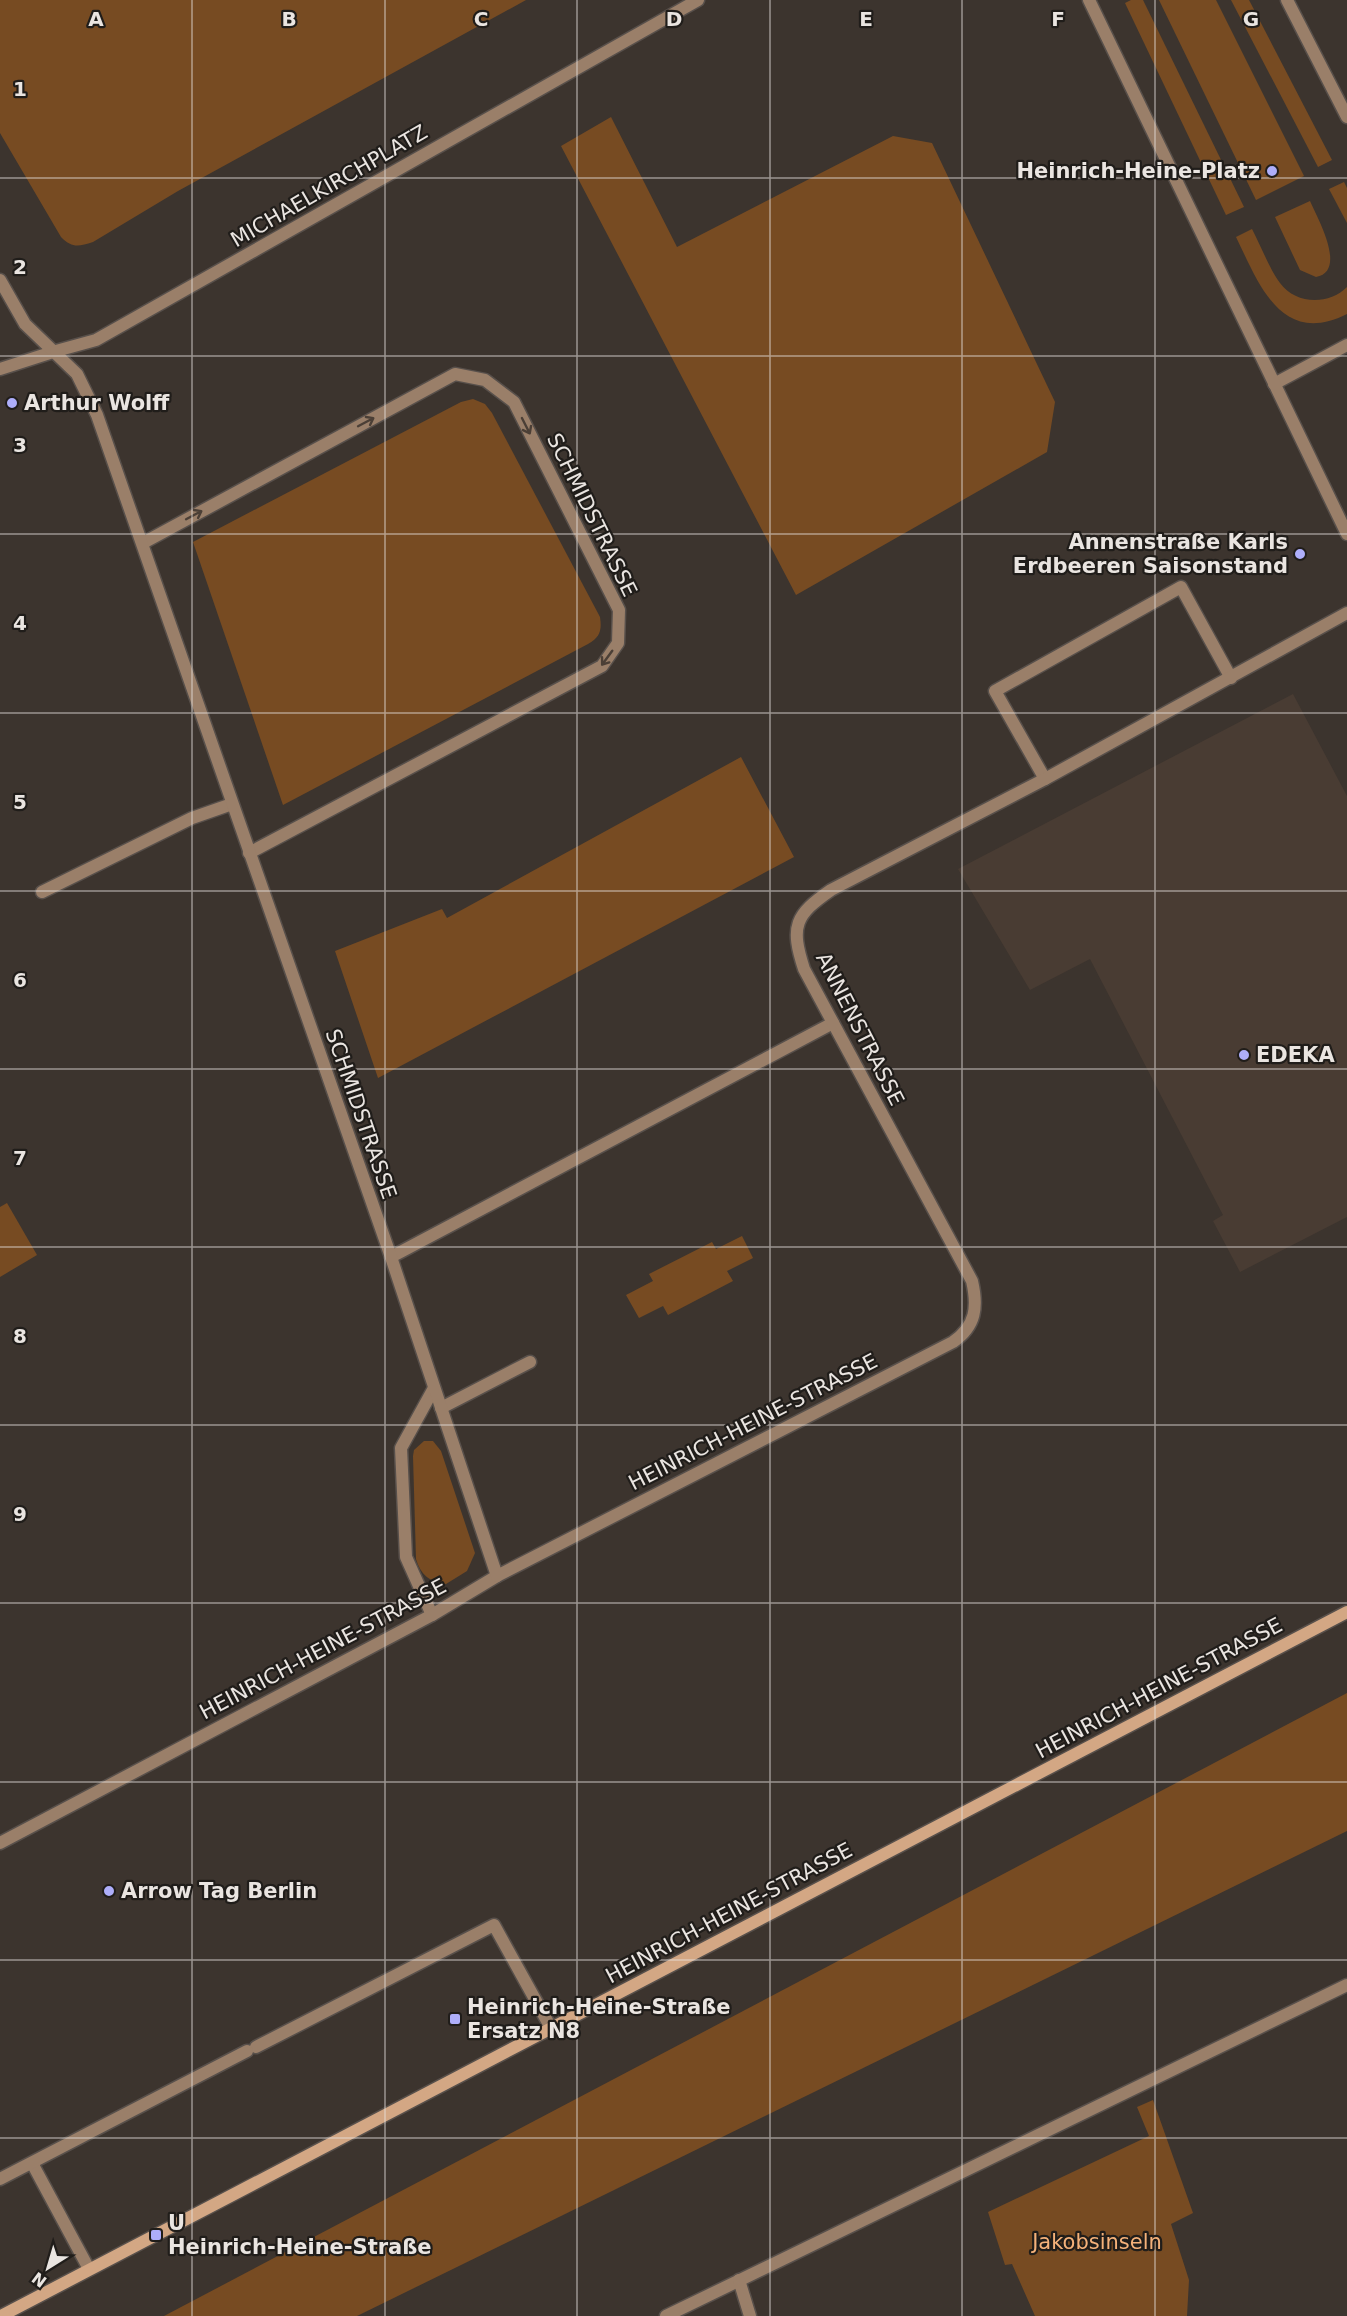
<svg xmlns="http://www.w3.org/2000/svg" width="1347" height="2316" font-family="'DejaVu Sans',sans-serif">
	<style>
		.built { fill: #493c33 }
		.green { fill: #774b22 }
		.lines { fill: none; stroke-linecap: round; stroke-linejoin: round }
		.service-casing { stroke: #58504b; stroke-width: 15 }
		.minor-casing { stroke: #58504b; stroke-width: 15 }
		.tertiary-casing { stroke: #58504b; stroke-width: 15 }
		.secondary-casing { stroke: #58504b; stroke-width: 15 }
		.service { stroke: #9a7f69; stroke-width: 12 }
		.minor { stroke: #9a7f69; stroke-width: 12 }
		.tertiary { stroke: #9a7f69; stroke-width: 12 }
		.secondary { stroke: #d3a784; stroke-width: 12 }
		.oneway { stroke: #4b3f36 }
		.grid { fill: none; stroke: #eae5e1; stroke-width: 1.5; stroke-opacity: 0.55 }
		.poi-dot { fill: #aeaefa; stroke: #201d1a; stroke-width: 2 }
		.labels { text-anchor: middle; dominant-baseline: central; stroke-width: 4.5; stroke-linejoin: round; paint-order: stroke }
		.poi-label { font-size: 21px; font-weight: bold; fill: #eae5e1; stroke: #201d1a; text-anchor: start }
		.street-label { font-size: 21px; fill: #eae5e1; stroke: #201d1a }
		.park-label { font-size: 21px; fill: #f5b27a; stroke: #201d1a }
		.grid-label { font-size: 20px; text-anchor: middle; font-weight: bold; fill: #eae5e1; stroke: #201d1a; stroke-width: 4.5; stroke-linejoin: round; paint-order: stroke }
	</style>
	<rect width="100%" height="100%" fill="#3c342e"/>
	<!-- built -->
	<polygon class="built" points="1293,694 1347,796 1347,1217 1240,1272 1213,1221 1223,1215 1090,959 1030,990 958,869"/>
	<!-- green -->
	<g class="green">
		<path d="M0,0H526L178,191L93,242C78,247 72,248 61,237L0,133Z"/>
		<polygon points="1131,0 1143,0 1244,207 1226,215 1125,3"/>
		<polygon points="1159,0 1216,0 1304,176 1256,200"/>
		<polygon points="1231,0 1249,0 1332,160 1318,167"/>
		<polygon points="611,117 677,247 893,136 932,143 1055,402 1047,452 796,595 561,146"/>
		<polygon points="1344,182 1347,188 1347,223 1329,189"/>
		<path d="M1310,201C1319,221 1347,271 1316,277L1300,270L1275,217Z"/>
		<path d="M1252,229C1261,246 1269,268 1280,283C1296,305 1329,305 1347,287V314C1281,347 1259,284 1236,237Z"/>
		<path d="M473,399L485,404L492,413L600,617C602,631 600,637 588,644L283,805L193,542L461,402Z"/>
		<polygon points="741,757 794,857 378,1078 335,951 442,909 447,918"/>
		<polygon points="7,1203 37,1255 0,1277 0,1207"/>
		<polygon points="742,1236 753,1258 727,1271 733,1281 668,1315 663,1306 639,1318 626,1295 653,1281 649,1274 712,1242 716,1249"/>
		<path d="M424,1441H433L441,1451L475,1553L467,1571L446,1584C430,1583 420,1574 416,1559L413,1456L414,1450Z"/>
		<polygon points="1347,1693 1347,1831 357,2316 164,2316"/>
		<polygon points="1153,2100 1193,2213 1171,2224 1189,2280 1187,2316 1035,2316 1012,2264 1005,2265 988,2212 1149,2136 1137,2107"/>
	</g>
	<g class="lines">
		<!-- service casing -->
		<g class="service-casing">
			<g id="service">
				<polyline points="1287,0 1347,117"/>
				<polyline points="0,369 56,351"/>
				<polyline points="1274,384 1347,345"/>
				<polyline points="143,543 455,374 485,380 514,402 619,610 618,643 602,666 249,853"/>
				<polyline points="1045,779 995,691 1181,587 1231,678"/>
				<polyline points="42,892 192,818 232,804"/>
				<polyline points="391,1257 833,1023"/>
				<polyline points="441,1408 530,1362"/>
				<polyline points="432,1615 406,1557 401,1448 434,1388"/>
				<polyline points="0,1843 432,1615 497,1576"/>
				<polyline points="256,2047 494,1925 551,2028"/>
				<polyline points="32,2163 89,2269"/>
				<polyline points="0,2179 247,2051"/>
				<polyline points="666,2316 1347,1985"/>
			</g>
		</g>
		<!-- minor casing -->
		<g class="minor-casing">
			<g id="minor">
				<path d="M0,280L25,324L77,374L97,415L391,1257L497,1576L953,1342C976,1326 978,1307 972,1281L804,969C790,926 795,915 831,890L1045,779L1347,613"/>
				<polyline points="56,351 96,340 698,0"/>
				<polyline points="739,2280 750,2316"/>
			</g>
		</g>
		<!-- tertiary casing -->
		<g class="tertiary-casing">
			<polyline id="tertiary" points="1089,0 1347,534"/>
		</g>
		<!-- secondary casing -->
		<g class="secondary-casing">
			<polyline id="secondary" points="1,2316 1347,1612"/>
		</g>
		<!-- service -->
		<use href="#service" class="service"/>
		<!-- minor -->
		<use href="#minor" class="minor"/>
		<!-- tertiary -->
		<use href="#tertiary" class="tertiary"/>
		<!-- secondary -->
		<use href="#secondary" class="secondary"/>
	</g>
	<!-- one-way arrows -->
	<defs><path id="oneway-shaft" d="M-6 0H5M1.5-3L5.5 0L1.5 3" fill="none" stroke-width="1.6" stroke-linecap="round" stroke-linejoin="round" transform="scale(1.5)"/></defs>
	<g class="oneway">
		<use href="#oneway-shaft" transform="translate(366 422) rotate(-28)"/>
		<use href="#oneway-shaft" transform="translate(526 426) rotate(63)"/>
		<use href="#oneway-shaft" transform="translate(194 515) rotate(-28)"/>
		<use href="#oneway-shaft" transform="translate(607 658) rotate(126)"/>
	</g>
	<!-- grid -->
	<path class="grid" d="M192,0V2316M385,0V2316M577,0V2316M770,0V2316M962,0V2316M1155,0V2316M0,178H1347M0,356H1347M0,534H1347M0,713H1347M0,891H1347M0,1069H1347M0,1247H1347M0,1425H1347M0,1603H1347M0,1782H1347M0,1960H1347M0,2138H1347"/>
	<!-- markers -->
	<g class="poi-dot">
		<circle cx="1272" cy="171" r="6"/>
		<circle cx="12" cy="403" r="6"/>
		<circle cx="1300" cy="554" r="6"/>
		<circle cx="1244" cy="1055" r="6"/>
		<circle cx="109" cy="1891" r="6"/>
		<rect x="449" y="2013" width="12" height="12" rx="3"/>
		<rect x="150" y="2229" width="12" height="12" rx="3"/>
	</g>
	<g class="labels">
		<!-- poi labels -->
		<g class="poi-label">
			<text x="1260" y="171" text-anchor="end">Heinrich-Heine-Platz</text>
			<text x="24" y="403">Arthur Wolff</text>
			<text x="1288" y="542" text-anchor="end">Annenstraße Karls<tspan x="1288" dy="24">Erdbeeren Saisonstand</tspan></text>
			<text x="1256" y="1055">EDEKA</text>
			<text x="121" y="1891">Arrow Tag Berlin</text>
			<text x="467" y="2007">Heinrich-Heine-Straße<tspan x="467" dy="24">Ersatz N8</tspan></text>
			<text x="168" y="2223">U<tspan x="168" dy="24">Heinrich-Heine-Straße</tspan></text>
		</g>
		<!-- street labels -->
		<g class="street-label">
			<text transform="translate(329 186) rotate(-30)">MICHAELKIRCHPLATZ</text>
			<text transform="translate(592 515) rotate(64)">SCHMIDSTRASSE</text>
			<text transform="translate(860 1029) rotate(63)">ANNENSTRASSE</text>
			<text transform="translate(361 1114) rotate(71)">SCHMIDSTRASSE</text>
			<text transform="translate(753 1422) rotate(-27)">HEINRICH-HEINE-STRASSE</text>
			<text transform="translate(323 1649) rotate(-28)">HEINRICH-HEINE-STRASSE</text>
			<text transform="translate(1159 1688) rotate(-28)">HEINRICH-HEINE-STRASSE</text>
			<text transform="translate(729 1913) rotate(-28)">HEINRICH-HEINE-STRASSE</text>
		</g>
		<!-- park labels -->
		<g class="park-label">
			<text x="1097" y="2242">Jakobsinseln</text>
		</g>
	</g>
	<g class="grid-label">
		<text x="96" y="26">A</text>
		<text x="289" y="26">B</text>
		<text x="481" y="26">C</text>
		<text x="674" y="26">D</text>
		<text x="866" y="26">E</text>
		<text x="1058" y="26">F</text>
		<text x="1251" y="26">G</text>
		<text x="20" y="96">1</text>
		<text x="20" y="274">2</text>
		<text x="20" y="452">3</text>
		<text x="20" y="630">4</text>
		<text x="20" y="809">5</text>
		<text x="20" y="987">6</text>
		<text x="20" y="1165">7</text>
		<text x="20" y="1343">8</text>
		<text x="20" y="1521">9</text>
	</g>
	<!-- north arrow -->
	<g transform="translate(48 2268) rotate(217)" stroke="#201d1a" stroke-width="4.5" paint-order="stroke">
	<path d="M0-4.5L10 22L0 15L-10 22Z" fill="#eae5e1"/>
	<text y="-9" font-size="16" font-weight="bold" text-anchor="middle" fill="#eae5e1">N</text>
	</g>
</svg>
